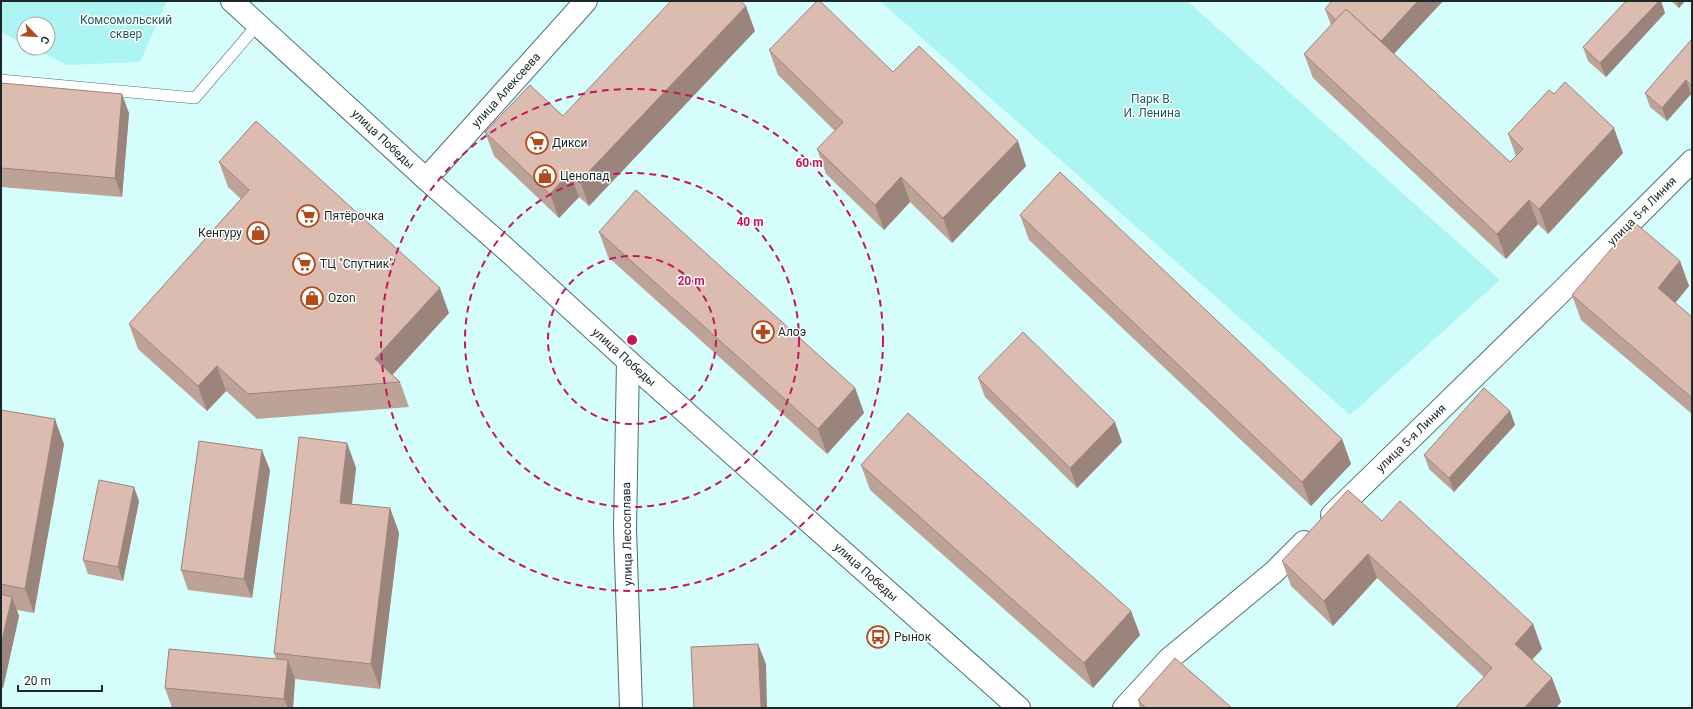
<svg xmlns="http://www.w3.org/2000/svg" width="1693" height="709" font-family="Roboto,sans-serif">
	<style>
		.green { fill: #adf5f2 }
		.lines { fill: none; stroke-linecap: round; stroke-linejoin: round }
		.lane-casing { stroke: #4e7170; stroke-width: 12 }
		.street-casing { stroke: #4e7170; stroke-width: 24 }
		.secondary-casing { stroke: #4e7170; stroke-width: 24 }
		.lane { stroke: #fff; stroke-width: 11 }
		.street { stroke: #fff; stroke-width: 22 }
		.secondary { stroke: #fff; stroke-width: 22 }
		.wall { fill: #bda297 }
		.shaded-wall { fill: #9a847b }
		.building { fill: #dcbcb0; stroke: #9a847b }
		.ring { fill: none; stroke: #c2185b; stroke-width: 2; stroke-dasharray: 7 5 }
		.labels { text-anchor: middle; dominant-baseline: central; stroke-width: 3; stroke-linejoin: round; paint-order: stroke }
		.park-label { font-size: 12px; fill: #1c5f5e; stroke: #fff }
		.street-label { font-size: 12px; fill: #1a2928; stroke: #fff }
		.poi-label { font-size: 12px; fill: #1a2928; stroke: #fff; text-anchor: start }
		.centre { fill: #c2185b; stroke: #fff; stroke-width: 2 }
		.ring-label { font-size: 12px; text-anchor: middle; font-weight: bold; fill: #c2185b; stroke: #fff; stroke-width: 3; stroke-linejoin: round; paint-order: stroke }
	</style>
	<rect width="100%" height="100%" fill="#d5fdfb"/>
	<!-- green -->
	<g class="green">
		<polygon points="1,1 167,1 140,62 67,65 33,48 48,48 48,24 24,24 24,44 1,32"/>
		<polygon points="880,1 1187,1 1500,280 1350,415"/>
	</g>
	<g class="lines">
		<!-- lane casing -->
		<g class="lane-casing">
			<polyline id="lane" points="1,80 195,98 258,24"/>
		</g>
		<!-- street casing -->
		<g class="street-casing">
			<g id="street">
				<polyline points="426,179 586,1"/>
				<polyline points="628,361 625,529 631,708"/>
				<polyline points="1332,515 1562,291 1692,161"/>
				<polyline points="1124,708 1169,659 1274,572 1304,542"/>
			</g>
		</g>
		<!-- secondary casing -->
		<g class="secondary-casing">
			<polyline id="secondary" points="232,1 426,179 508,251 628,361 1019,708"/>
		</g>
		<!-- lane -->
		<use href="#lane" class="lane"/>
		<!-- street -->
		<use href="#street" class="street"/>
		<!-- secondary -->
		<use href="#secondary" class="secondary"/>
	</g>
	<!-- wall -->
	<g class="wall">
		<polygon points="1332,1 1443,1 1394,54 1510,162 1516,156 1508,134 1554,94 1623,153 1548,234 1538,224 1506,259 1313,78 1304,54 1331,25 1325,9"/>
		<polygon points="1626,1 1661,1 1665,13 1606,77 1588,61 1583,47"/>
		<polygon points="1671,1 1685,1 1679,8"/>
		<polygon points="755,31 589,206 579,197 559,218 494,156 485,132 563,116"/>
		<polygon points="1692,39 1692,95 1691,94 1667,121 1650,107 1645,93"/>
		<polygon points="769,50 893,72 1026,166 952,243 910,202 884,230 826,174 817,149 835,131 778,75"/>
		<polygon points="1,83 129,113 122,197 1,187"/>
		<polygon points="219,162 449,313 392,375 400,382 409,407 257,419 226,391 207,411 138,349 129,324 241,199 228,187"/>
		<polygon points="1020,215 1342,439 1351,464 1311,506 1029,240"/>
		<polygon points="599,232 855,388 864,413 827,454 608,257"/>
		<polygon points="1680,261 1689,286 1675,303 1692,317 1692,414 1581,320 1572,295"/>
		<polygon points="978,378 1122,442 1077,488 985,397"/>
		<polygon points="1,410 64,444 34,613 17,610 19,616 3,688 1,688"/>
		<polygon points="1510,411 1515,425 1454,492 1429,469 1424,455"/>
		<polygon points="347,443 356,468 352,504 390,508 399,533 380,689 295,679 293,708 172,708 165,688 276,659 274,653"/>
		<polygon points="861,465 1131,611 1140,635 1093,688 870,490"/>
		<polygon points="270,470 252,598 188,590 181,570"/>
		<polygon points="139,501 123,581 88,574 83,560"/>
		<polygon points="1382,521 1533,624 1542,649 1532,660 1552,678 1561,702 1556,708 1455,708 1484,677 1377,578 1333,626 1291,586 1282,561"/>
		<polygon points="1138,700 1232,708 1140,708"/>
	</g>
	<!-- shaded-wall -->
	<g class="shaded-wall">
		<polygon points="1418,1 1443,1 1386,62 1379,43"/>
		<polygon points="1659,1 1661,1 1665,13 1606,77 1600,63"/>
		<polygon points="1676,1 1685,1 1679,8"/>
		<polygon points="746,6 755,31 589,206 580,181"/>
		<polygon points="1686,80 1691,94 1667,121 1662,108"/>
		<polygon points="122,94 129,113 122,197 115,178"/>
		<polygon points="1614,128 1623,153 1548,234 1539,209"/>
		<polygon points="1018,141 1026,166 952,243 943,218"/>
		<polygon points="570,172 579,197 559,218 550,194"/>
		<polygon points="901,177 910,202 884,230 875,205"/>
		<polygon points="1529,200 1538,224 1506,259 1497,234"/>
		<polygon points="1680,261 1689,286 1667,313 1658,288"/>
		<polygon points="440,288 449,313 384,384 375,359"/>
		<polygon points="217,366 226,391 207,411 198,386"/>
		<polygon points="855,388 864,413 827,454 818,429"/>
		<polygon points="1510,411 1515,425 1454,492 1449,478"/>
		<polygon points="55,419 64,444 34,613 25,589"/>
		<polygon points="1115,422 1122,442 1077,488 1070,468"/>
		<polygon points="1342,439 1351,464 1311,506 1302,482"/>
		<polygon points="347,443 356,468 349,528 340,503"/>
		<polygon points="262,450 270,470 252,598 244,579"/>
		<polygon points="134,487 139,501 123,581 118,567"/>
		<polygon points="390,508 399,533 380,689 371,664"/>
		<polygon points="1368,554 1377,578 1333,626 1324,601"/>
		<polygon points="12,597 19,616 3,688 1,683 1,645"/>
		<polygon points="1131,611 1140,635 1093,688 1084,663"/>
		<polygon points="1533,624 1542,649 1524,668 1515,644"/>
		<polygon points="758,644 766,664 767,708 761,708"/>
		<polygon points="288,660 295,679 293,708 288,708 284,699"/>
		<polygon points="1552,678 1561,702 1556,708 1524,708"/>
	</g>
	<!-- building -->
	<g class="building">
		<polygon points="671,1 740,1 746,6 580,181 570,172 550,194 485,132 530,85 563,116"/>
		<polygon points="817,1 820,1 893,72 919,46 1018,141 943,218 901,177 875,205 817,149 843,122 769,50"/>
		<polygon points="1332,1 1418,1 1381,41 1346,9 1336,20 1325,9"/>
		<polygon points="1626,1 1659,1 1600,63 1583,47"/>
		<polygon points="1346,9 1510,162 1523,149 1508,134 1549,90 1554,94 1565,82 1614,128 1539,209 1529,200 1497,234 1304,54"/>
		<polygon points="1692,39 1692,86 1686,80 1662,108 1645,93"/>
		<polygon points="1,83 122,94 115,178 1,168"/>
		<polygon points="256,121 440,288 375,359 400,382 248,394 217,366 198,386 129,324 249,190 219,162"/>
		<polygon points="1060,172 1342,439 1302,482 1020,215"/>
		<polygon points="636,190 855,388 818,429 599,232"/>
		<polygon points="1634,222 1680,261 1658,288 1692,317 1692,398 1572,295"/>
		<polygon points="1023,332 1115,422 1070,468 978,378"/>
		<polygon points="1484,388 1510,411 1449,478 1424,455"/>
		<polygon points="1,410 55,419 25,589 1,584"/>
		<polygon points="908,413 1131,611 1084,663 861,465"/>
		<polygon points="299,437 347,443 340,503 390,508 371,664 274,653"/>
		<polygon points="199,441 262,450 244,579 181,570"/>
		<polygon points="99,480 134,487 118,567 83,560"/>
		<polygon points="1348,490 1382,521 1400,501 1533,624 1515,644 1552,678 1524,708 1455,708 1492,668 1368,554 1324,601 1282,561"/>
		<polygon points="1,594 12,597 1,645"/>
		<polygon points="758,644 761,708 694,708 691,647"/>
		<polygon points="169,649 288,660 284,699 165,688"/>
		<polygon points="1175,658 1232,708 1146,708 1138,700"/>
	</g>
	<!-- distance rings -->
	<g class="ring">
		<circle cx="632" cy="340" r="84"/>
		<circle cx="632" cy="340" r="167"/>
		<circle cx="632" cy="340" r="251"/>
	</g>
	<!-- icons -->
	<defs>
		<g id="supermarket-ring" transform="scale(1.15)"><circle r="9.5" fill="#fff" stroke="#b04c1c" stroke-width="1.5"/><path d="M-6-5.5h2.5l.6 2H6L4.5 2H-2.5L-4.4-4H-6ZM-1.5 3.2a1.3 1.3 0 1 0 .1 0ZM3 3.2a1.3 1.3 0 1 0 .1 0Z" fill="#b04c1c"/></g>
		<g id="shop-ring" transform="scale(1.15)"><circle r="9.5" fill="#fff" stroke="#b04c1c" stroke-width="1.5"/><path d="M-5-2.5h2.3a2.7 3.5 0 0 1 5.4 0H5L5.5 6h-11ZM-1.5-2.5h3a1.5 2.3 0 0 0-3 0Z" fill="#b04c1c"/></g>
		<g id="pharmacy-ring" transform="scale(1.15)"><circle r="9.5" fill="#fff" stroke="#b04c1c" stroke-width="1.5"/><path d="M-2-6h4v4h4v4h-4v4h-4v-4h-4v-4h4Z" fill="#b04c1c"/></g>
		<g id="bus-ring" transform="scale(1.15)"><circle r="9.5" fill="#fff" stroke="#b04c1c" stroke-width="1.5"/><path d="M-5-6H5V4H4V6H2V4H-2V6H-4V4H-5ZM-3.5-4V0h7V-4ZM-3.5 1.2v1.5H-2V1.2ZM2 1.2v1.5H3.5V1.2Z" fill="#b04c1c"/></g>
	</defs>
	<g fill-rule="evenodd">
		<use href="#supermarket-ring" x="537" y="143"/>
		<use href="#shop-ring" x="545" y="176"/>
		<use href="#supermarket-ring" x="308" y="216"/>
		<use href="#shop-ring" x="258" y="233"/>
		<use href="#supermarket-ring" x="304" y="264"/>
		<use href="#shop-ring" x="312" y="298"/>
		<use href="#pharmacy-ring" x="763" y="332"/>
		<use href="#bus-ring" x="878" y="637"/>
	</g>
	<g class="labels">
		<!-- park labels -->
		<g class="park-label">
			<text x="126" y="20">Комсомольский<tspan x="126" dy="14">сквер</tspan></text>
			<text x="1152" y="99">Парк В.<tspan x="1152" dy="14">И. Ленина</tspan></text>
		</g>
		<!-- street labels -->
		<g class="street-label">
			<text transform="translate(506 90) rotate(-48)">улица Алексеева</text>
			<text transform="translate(383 139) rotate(43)">улица Победы</text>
			<text transform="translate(1642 211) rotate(-45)">улица 5-я Линия</text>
			<text transform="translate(624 357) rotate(42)">улица Победы</text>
			<text transform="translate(1411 438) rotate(-44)">улица 5-я Линия</text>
			<text transform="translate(627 534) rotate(-91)">улица Лесосплава</text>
			<text transform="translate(866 572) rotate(42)">улица Победы</text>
		</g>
		<!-- poi labels -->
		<g class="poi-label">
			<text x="552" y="143">Дикси</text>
			<text x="560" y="176">Ценопад</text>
			<text x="324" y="216">Пятёрочка</text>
			<text x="242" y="233" text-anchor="end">Кенгуру</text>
			<text x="320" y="264">ТЦ "Спутник"</text>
			<text x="328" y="298">Ozon</text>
			<text x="778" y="332">Алоэ</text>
			<text x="894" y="637">Рынок</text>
		</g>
	</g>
	<circle cx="632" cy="340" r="6" class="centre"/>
	<g class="ring-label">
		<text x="809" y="167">60 m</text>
		<text x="750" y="226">40 m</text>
		<text x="691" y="285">20 m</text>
	</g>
	<!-- border -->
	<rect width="1693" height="709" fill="none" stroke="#1a2928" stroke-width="4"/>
	<!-- north arrow -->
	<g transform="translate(36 36) rotate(115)"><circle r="19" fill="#ffffff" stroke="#a3a9a9"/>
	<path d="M0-3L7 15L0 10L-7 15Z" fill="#b04c1c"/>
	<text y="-6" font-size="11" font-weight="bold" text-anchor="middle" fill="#1a2928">С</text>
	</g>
	<!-- scale -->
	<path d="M18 685v6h84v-6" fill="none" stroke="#1a2928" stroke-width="2"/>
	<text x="24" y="685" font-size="12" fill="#1a2928" stroke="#ffffff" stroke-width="3" paint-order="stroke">20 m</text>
</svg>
